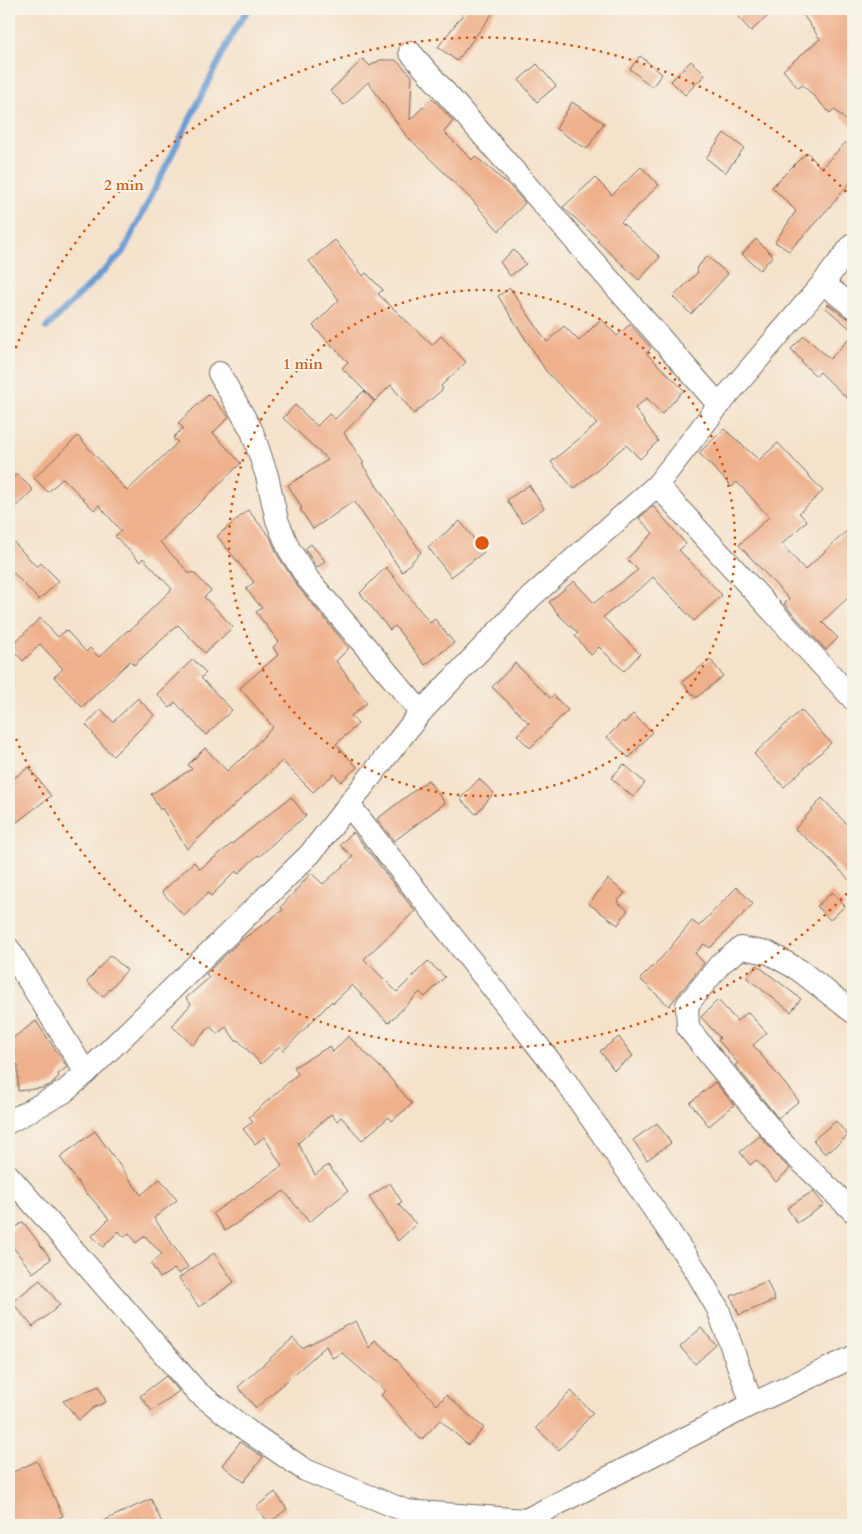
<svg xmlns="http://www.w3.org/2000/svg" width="862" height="1534" font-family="Cardo,serif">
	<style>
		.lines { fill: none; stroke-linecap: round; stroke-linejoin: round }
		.stream { stroke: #689dd5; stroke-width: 6 }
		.building { fill: #efb08c }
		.street-casing { stroke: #726b63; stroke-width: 24 }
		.street { stroke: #fff; stroke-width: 22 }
		.ring { fill: none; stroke: #df570e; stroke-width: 2.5; stroke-dasharray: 2.5 5 }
		.centre { fill: #df570e; stroke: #f7f3e8; stroke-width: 2.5 }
		.ring-label { font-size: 15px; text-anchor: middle; font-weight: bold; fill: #df570e; stroke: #f7f3e8; stroke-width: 4; stroke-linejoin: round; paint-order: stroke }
	</style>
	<rect width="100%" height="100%" fill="#f7f3e8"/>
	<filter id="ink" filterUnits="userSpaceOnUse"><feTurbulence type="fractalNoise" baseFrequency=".02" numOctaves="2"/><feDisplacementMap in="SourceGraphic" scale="10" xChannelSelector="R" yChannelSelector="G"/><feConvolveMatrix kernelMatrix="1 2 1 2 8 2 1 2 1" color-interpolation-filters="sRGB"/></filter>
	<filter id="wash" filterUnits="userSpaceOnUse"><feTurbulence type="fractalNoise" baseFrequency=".0096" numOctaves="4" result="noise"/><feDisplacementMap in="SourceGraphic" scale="20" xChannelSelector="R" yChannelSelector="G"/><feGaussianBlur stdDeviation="1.12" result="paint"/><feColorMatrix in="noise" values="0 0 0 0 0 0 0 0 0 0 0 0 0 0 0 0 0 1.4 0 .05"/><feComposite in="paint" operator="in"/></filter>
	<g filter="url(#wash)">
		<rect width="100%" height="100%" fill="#f5e2ca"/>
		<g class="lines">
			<!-- stream -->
			<polyline class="stream" points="46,328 123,252 235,29 249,9"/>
		</g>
		<g id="blocks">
			<!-- building -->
			<g class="building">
				<polygon points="467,9 496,9 457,61 438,47"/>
				<polygon points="747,9 776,9 751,31 738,17"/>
				<polygon points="799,9 853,9 853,127 834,109 830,113 803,85 798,88 783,70 820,39"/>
				<polygon points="640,56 662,74 652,87 630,69"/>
				<polygon points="363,59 370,66 380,60 396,60 412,76 410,120 432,98 453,121 444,132 472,160 475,156 509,185 525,203 499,231 472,200 409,138 409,140 368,82 344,105 330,91"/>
				<polygon points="691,61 705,75 685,95 671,81"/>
				<polygon points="537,64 556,86 537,102 519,80"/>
				<polygon points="572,102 604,123 587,149 556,129"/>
				<polygon points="724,133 744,148 725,173 706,158"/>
				<polygon points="853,135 853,180 837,197 838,198 789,251 775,242 796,211 772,187 807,152 821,168"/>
				<polygon points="641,167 659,185 621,222 660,257 639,280 597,241 599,240 563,207 595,178 612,195"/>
				<polygon points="756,239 773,256 760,270 742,254"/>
				<polygon points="335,240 363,276 366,273 383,290 378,294 432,345 441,336 466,362 441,386 443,389 414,414 391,385 375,401 342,368 348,362 313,326 339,300 309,261"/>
				<polygon points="514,250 526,264 510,276 500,262"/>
				<polygon points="707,256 728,274 691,314 673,297 698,272 696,269"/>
				<polygon points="510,288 547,342 564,326 579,341 601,319 617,336 630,324 651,348 646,353 684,390 662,414 647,398 635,408 658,441 640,459 626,445 574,489 551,462 597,424 546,371 498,296"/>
				<polygon points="828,304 845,317 853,320 853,331 826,308"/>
				<polygon points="853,335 853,404 820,372 816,376 801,362 802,361 791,349 804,336 830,359"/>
				<polygon points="364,391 374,402 344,433 364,463 362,464 421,552 402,572 354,501 313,529 300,509 302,508 288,485 328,460 283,418 295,405 317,426 329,414 335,419"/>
				<polygon points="209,394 229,417 213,433 241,463 160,542 190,574 193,572 211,591 204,597 233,627 205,653 178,625 134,665 130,661 82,707 54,677 63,669 40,644 23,661 10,647 40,618 58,637 66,630 86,652 90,648 99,657 128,630 129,631 172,589 143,558 140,562 115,536 121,531 99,505 94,510 63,478 48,492 34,478 78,436 127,491 178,442 173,438 183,428 178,423"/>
				<polygon points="724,429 759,460 778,443 823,491 799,513 807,521 782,544 805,570 853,525 853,593 822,622 838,638 826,650 784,604 789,599 739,545 769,517 737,482 732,487 699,453"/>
				<polygon points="17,474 33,490 9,513 9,482"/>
				<polygon points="529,485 544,508 522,523 507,500"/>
				<polygon points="653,506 686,544 679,550 722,595 694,621 653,577 642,587 603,617 640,654 624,671 599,647 591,655 575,636 578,633 558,614 549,602 574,581 594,603 638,570 627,559 653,533 639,518"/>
				<polygon points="248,510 270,537 278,556 298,587 349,648 336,661 367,703 351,716 358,724 336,744 357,767 341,782 334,774 313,792 282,761 187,849 162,808 160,810 151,794 192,769 188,765 205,748 227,771 239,760 240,761 273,727 240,688 278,655 273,647 279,642 256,612 262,608 246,589 254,582 217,536"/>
				<polygon points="460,521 484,552 451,577 428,547"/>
				<polygon points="9,537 37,567 41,563 59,581 39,600 9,568"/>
				<polygon points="311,544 325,561 317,568 305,549"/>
				<polygon points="386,567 430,623 435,619 454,643 425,665 395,626 390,630 360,593"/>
				<polygon points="193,659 206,673 201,678 232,710 206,735 175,702 170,708 157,694"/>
				<polygon points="710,659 723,676 696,698 682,682"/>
				<polygon points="515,663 550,698 553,695 568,710 530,748 517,735 529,723 492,687"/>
				<polygon points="138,698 154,715 113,756 93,735 94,734 86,725 101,709 113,722"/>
				<polygon points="801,710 831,743 784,787 754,754"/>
				<polygon points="633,714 652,732 629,758 607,737 623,721 624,723"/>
				<polygon points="624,764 645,783 633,797 611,778"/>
				<polygon points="29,767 51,796 9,828 9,782"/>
				<polygon points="479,779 494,793 476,814 460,799"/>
				<polygon points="428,780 445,803 394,841 377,819"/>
				<polygon points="291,797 306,816 283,834 260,856 258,855 238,874 236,871 211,896 208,893 184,916 162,892 194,862 200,869"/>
				<polygon points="822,798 853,831 853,884 826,855 795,829"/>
				<polygon points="353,832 415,911 364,959 397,992 428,961 445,977 425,997 420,992 388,1023 352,985 333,1003 332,1001 283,1051 280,1046 261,1064 238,1040 236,1041 226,1027 217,1034 210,1026 193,1045 172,1026 191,1004 186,998 209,978 206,974 240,941 283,910 281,907 311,873 323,884 353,857 340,845"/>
				<polygon points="608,879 625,893 617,902 628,910 618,925 589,904"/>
				<polygon points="737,887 753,904 710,948 704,944 695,953 704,963 669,1006 640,979 664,955 692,921 699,926"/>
				<polygon points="832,892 845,906 830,920 817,906"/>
				<polygon points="110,955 127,970 103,997 87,982"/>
				<polygon points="757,965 801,999 791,1012 747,978"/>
				<polygon points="718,1000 737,1021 748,1012 767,1033 753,1045 799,1101 778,1118 735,1065 738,1063 718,1040 720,1038 701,1017"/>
				<polygon points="36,1021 67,1067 58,1074 59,1076 52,1084 43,1088 18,1091 18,1064 9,1071 9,1041"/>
				<polygon points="348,1036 385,1072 412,1104 392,1121 389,1117 362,1140 341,1117 337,1121 331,1114 298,1143 315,1175 328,1165 348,1191 309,1222 284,1191 225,1231 213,1213 282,1166 264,1137 255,1144 243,1129 253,1122 249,1117 298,1074 294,1067 330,1046 333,1052"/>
				<polygon points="619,1037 633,1056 614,1070 600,1051"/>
				<polygon points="715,1082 734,1105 709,1126 690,1103"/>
				<polygon points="836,1121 848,1136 825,1154 813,1140"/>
				<polygon points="657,1123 671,1143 647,1160 633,1140"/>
				<polygon points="95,1131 141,1195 160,1179 177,1200 154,1218 188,1267 179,1274 174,1269 160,1278 151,1264 162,1254 145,1236 136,1243 129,1233 124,1237 119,1231 103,1247 92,1236 109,1219 88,1194 87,1195 60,1157"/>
				<polygon points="760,1136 776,1155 790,1169 776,1182 756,1160 750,1165 740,1152"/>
				<polygon points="390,1183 402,1202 398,1204 416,1224 398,1241 369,1197"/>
				<polygon points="813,1191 824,1205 797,1223 787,1208"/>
				<polygon points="23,1222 51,1259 33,1273 9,1242 9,1233"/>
				<polygon points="214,1253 234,1282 199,1307 179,1278"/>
				<polygon points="40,1280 60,1305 33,1327 12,1302"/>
				<polygon points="767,1281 775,1300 739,1315 731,1296"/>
				<polygon points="356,1321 369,1348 375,1340 396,1359 437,1405 446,1395 484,1428 468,1445 440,1420 421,1440 381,1395 386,1391 342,1353 332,1358 326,1346 256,1408 238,1387 293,1338 302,1348"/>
				<polygon points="701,1328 716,1345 695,1364 680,1347"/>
				<polygon points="166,1376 179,1391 152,1411 140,1396"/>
				<polygon points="99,1386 106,1402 93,1408 79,1420 63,1401"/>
				<polygon points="571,1391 593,1413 559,1450 536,1428"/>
				<polygon points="240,1442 263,1457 244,1482 222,1465"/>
				<polygon points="37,1461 63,1516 43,1525 9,1525 9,1474"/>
				<polygon points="275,1492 287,1509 269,1523 256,1507"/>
				<polygon points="151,1499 163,1525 94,1525"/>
			</g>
		</g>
	</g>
	<g filter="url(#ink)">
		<use href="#blocks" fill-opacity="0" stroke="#726b63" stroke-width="1"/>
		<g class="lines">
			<!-- street casing -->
			<g class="street-casing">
				<g id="street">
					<polyline points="410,52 719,405"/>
					<polyline points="823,283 853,307"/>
					<polyline points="219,373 252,431 267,476 277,520 289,549 308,579 421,712"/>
					<polyline points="657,485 853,699"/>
					<polyline points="349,805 564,1079 695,1269 718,1309 752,1404"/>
					<polyline points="9,949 86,1073"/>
					<polyline points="853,1012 799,970 769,953 741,948 721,963 687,1005 688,1028 712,1058 785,1146 853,1211"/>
					<polyline points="9,1122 64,1092 86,1073 310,854 421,712 531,597 657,485 719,405 823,283 853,244"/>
					<polyline points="9,1176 197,1392 248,1431 305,1470 406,1511 526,1520 752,1404 853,1357"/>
				</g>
			</g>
			<!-- street -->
			<use href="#street" class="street"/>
		</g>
	</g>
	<!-- distance rings -->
	<g class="ring">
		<circle cx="482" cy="543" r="253"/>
		<path d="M852 888A506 506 0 0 1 10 724M10 362A506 506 0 0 1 852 198"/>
	</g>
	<circle cx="482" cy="543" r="8" class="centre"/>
	<g class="ring-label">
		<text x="124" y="190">2 min</text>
		<text x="303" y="369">1 min</text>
	</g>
	<!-- margin -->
	<rect width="862" height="1534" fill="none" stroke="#f7f3e8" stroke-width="30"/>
</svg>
